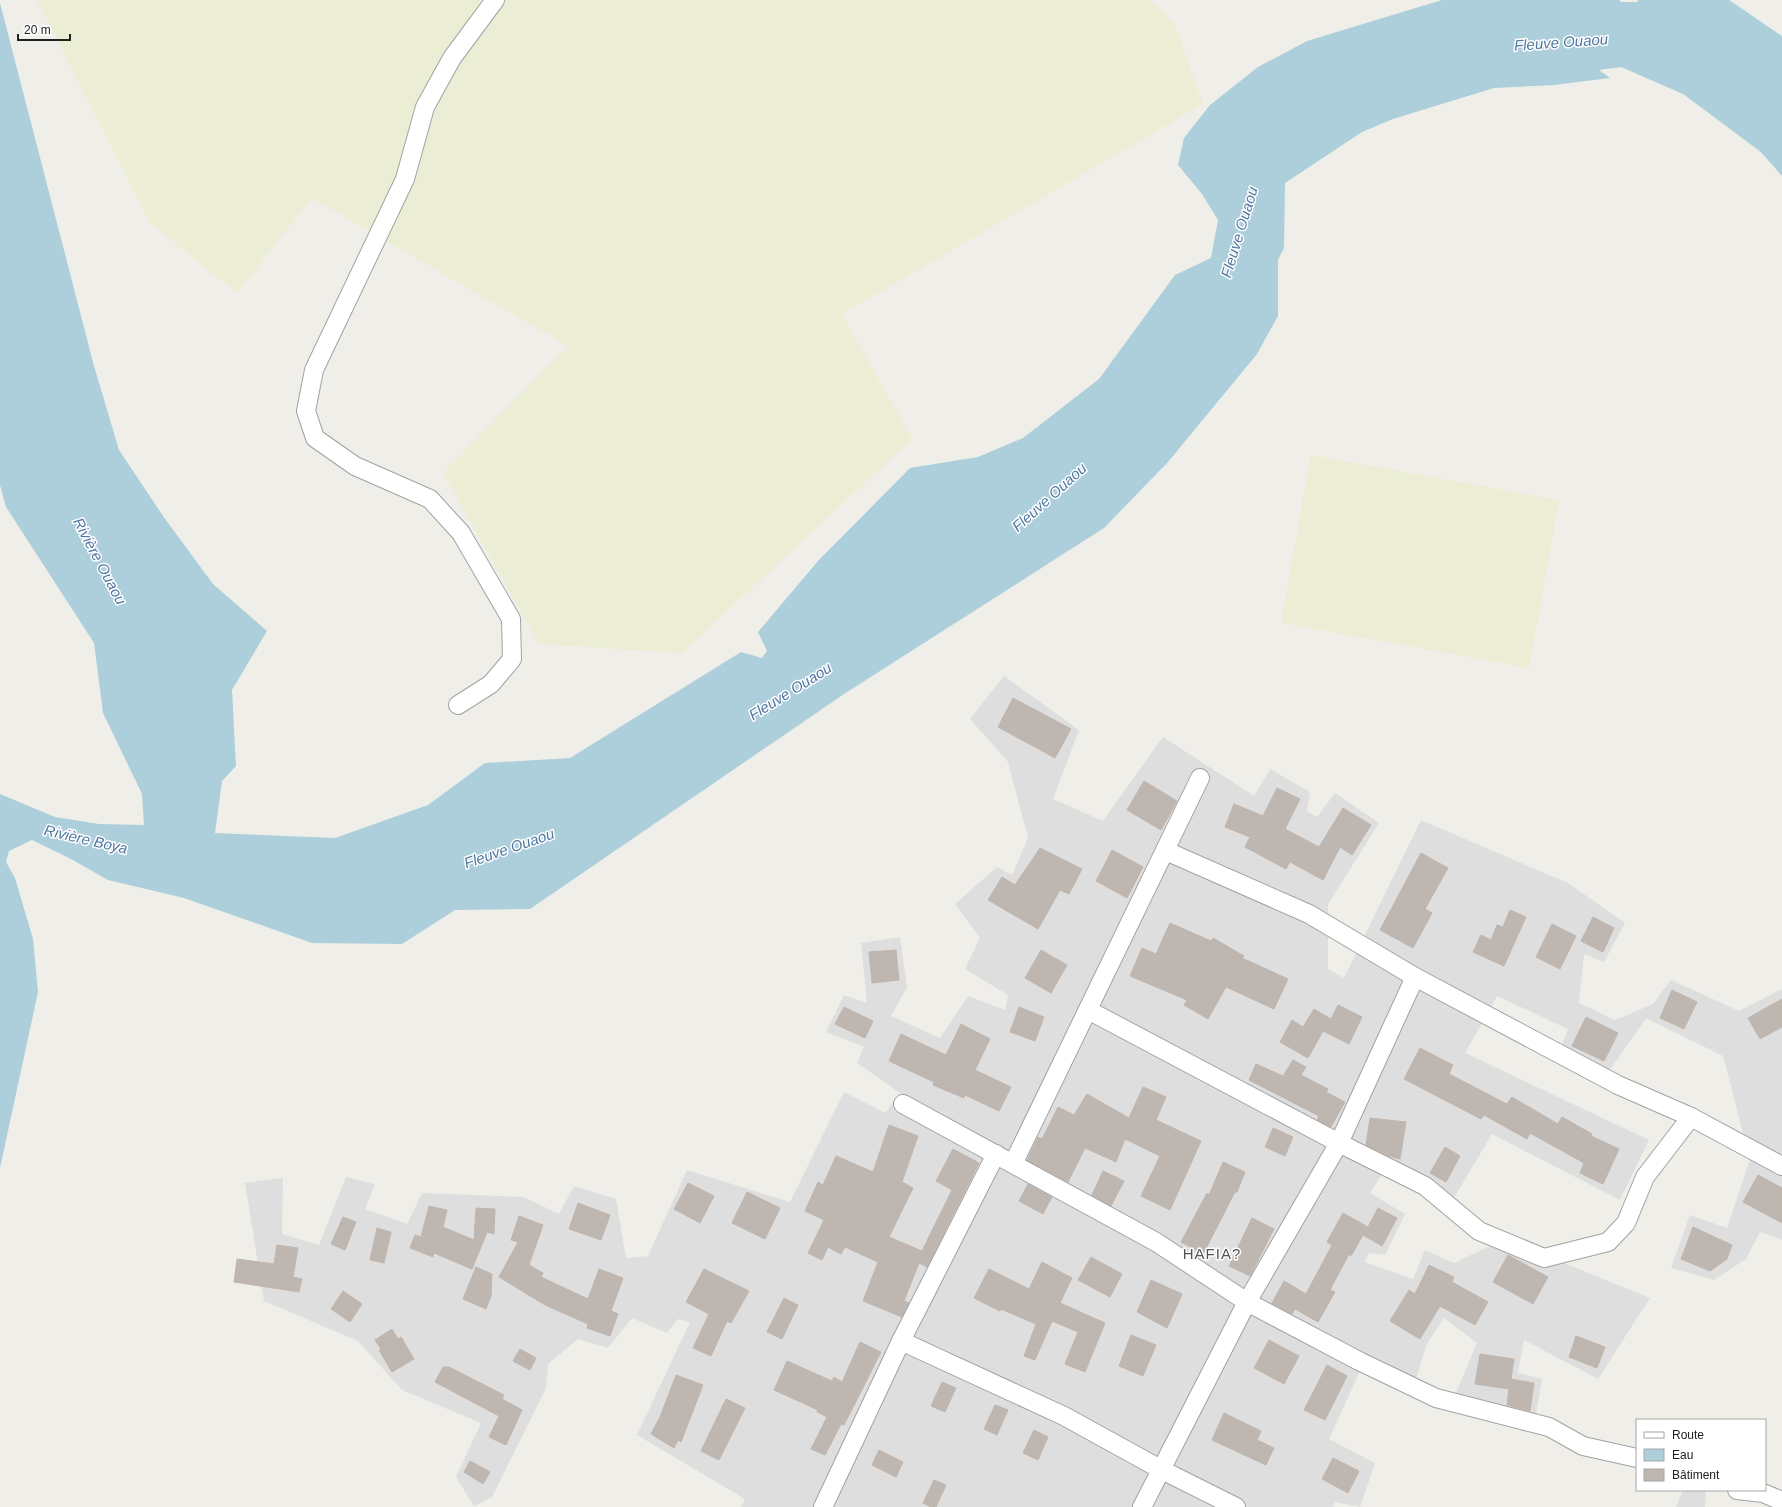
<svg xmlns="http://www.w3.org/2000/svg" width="1782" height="1507" font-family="Arial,sans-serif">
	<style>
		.residential { fill: #dfdede }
		.farmland { fill: #ebedd5 }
		.water { fill: #accfdb }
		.building { fill: #beb7b1; stroke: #c1b5ab }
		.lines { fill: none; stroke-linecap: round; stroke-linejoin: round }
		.street-casing { stroke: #a2a2a2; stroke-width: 20 }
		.street { stroke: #fff; stroke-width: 18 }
		.labels { text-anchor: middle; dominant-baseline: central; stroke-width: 3; stroke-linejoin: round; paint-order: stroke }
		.water-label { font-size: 15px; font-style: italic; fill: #5078a2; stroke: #fff }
		.neighbourhood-label { font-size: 15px; letter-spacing: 1px; fill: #545454; stroke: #fff }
	</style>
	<rect width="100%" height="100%" fill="#f0eee8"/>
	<!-- residential -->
	<g class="residential">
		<polygon points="1004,676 1079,730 1053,799 1103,821 1163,737 1254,796 1270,769 1310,792 1307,811 1317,817 1335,793 1379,823 1328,904 1328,969 1344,978 1421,820 1568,883 1625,923 1604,962 1584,954 1579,1003 1615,1020 1653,1004 1671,980 1739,1011 1782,989 1782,1240 1760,1232 1746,1259 1714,1280 1671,1268 1690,1215 1727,1228 1750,1160 1723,1056 1646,1018 1607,1074 1560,1051 1568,1029 1497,996 1465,1053 1649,1140 1620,1200 1492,1134 1448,1208 1385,1170 1370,1193 1405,1214 1385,1255 1369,1253 1364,1262 1413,1279 1425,1250 1454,1263 1505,1239 1650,1298 1598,1379 1524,1340 1518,1373 1542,1379 1536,1415 1524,1432 1455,1395 1477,1343 1444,1318 1427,1344 1411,1394 1360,1371 1329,1439 1375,1463 1360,1507 1335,1502 1333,1507 741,1507 745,1499 637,1435 690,1322 678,1319 667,1333 632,1318 608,1348 578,1339 548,1364 546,1388 492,1497 474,1506 456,1477 481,1423 402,1390 358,1341 264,1301 245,1183 283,1178 282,1234 319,1245 346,1177 375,1184 365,1209 407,1224 422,1193 524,1197 559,1214 574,1186 616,1199 626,1258 648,1256 687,1170 790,1202 844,1092 885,1113 900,1093 857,1063 864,1047 826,1032 844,995 867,1003 861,943 900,937 907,987 891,1016 940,1038 968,996 1005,1010 1008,995 965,969 980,938 955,904 997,867 1012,875 1028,838 1008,762 970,719"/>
		<polygon points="1683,1490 1706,1490 1705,1507 1676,1507"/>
	</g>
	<!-- farmland -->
	<g class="farmland">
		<polygon points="37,0 513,0 517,3 519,0 1151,0 1175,25 1203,104 842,314 912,439 682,653 539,644 443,473 568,346 312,198 237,293 150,223"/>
		<polygon points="1311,455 1559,500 1529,668 1281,623"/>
	</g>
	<!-- water -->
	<polygon class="water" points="1442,0 1619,0 1621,2 1637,2 1639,0 1729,0 1782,36 1782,176 1761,152 1683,94 1621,67 1599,70 1610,78 1554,85 1494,88 1393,119 1362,132 1285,183 1284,248 1278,260 1278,316 1257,354 1168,462 1104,528 844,694 530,909 455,910 402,944 312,943 184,898 108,880 71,859 32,840 9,851 6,862 15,878 33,939 38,992 0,1168 0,794 55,817 99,824 144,825 142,794 103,713 94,643 6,507 0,485 0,3 94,366 119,450 163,516 213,584 267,631 232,690 236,766 222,781 215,833 335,838 428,805 485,763 570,758 741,652 762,658 767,651 758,632 818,561 910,468 978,457 1023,438 1099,379 1175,275 1211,258 1218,220 1202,194 1178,165 1184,138 1210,105 1258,67 1307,41"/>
	<!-- building -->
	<g class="building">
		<polygon points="1013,698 1071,729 1055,758 998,727"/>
		<polygon points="1144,781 1177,801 1161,830 1127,810"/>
		<polygon points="1277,788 1300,799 1285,829 1319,847 1343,808 1371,825 1352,855 1340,847 1323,880 1290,862 1286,869 1245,847 1250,837 1225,827 1234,804 1263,816"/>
		<polygon points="1040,848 1082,869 1069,894 1060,890 1038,929 988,900 1002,877 1015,885"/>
		<polygon points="1112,850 1143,867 1127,898 1096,881"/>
		<polygon points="1421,853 1448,868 1425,909 1432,913 1413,948 1380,930"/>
		<polygon points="1510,910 1526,917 1504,966 1473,952 1481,935 1491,940 1497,925 1503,927"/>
		<polygon points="1593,917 1614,928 1603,952 1581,941"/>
		<polygon points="1170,923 1211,941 1213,938 1244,956 1242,958 1288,979 1274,1009 1226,987 1208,1019 1184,1005 1187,1000 1130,976 1142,948 1156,954"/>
		<polygon points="1552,924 1576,936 1560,969 1536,957"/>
		<polygon points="896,950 899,980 872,983 869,952"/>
		<polygon points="1041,950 1067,965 1051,993 1025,978"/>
		<polygon points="1672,990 1697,1002 1684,1029 1660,1018"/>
		<polygon points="1782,999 1782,1027 1760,1039 1748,1018"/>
		<polygon points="1338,1005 1362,1017 1349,1044 1323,1031 1308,1058 1280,1042 1292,1020 1303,1027 1314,1009 1331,1019"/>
		<polygon points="844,1007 873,1021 865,1038 835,1024"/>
		<polygon points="1019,1007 1044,1017 1035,1041 1010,1032"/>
		<polygon points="1586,1017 1618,1033 1604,1061 1572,1046"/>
		<polygon points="961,1024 990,1039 975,1070 1011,1087 999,1111 965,1095 964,1098 933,1085 934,1082 889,1061 901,1034 946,1055"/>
		<polygon points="1420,1048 1453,1065 1449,1074 1507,1104 1512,1097 1558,1124 1562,1117 1592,1134 1591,1136 1619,1149 1603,1184 1580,1173 1584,1163 1530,1133 1527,1139 1484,1115 1481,1119 1404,1079"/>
		<polygon points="1293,1060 1306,1067 1301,1075 1328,1089 1326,1092 1345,1102 1331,1127 1317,1120 1319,1116 1249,1080 1256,1064 1283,1076"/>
		<polygon points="1143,1087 1166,1097 1156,1120 1201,1141 1170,1210 1141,1196 1160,1156 1125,1139 1116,1162 1085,1148 1068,1182 1027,1160 1038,1137 1042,1139 1058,1107 1074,1115 1087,1094 1129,1118"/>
		<polygon points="1370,1118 1406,1122 1400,1159 1389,1156 1366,1145"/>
		<polygon points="889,1125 918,1136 902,1182 913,1188 889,1237 922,1251 952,1190 936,1181 953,1149 979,1163 927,1267 919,1263 904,1301 909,1303 902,1317 863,1301 878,1262 845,1247 841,1254 828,1247 822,1260 808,1253 824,1220 805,1211 818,1182 823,1185 836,1156 873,1172"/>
		<polygon points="1273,1128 1293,1137 1285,1156 1265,1147"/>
		<polygon points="1445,1147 1460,1156 1446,1182 1430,1173"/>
		<polygon points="1223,1162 1245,1172 1237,1192 1235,1192 1203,1254 1181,1242 1207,1193 1209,1195"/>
		<polygon points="1103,1171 1124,1181 1111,1206 1092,1195"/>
		<polygon points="1758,1175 1782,1188 1782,1223 1743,1202"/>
		<polygon points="688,1183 714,1196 700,1223 674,1209"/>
		<polygon points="1028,1184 1052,1197 1043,1214 1019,1201"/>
		<polygon points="747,1192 780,1208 765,1239 732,1223"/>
		<polygon points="578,1203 610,1215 601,1240 569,1229"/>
		<polygon points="429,1206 447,1210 443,1227 474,1240 476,1208 495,1209 494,1234 487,1232 472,1269 434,1253 433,1257 410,1248 415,1235 421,1237"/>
		<polygon points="1378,1208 1397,1218 1382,1246 1363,1235 1351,1256 1349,1254 1330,1290 1335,1292 1318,1322 1295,1309 1292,1314 1272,1303 1284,1281 1306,1294 1332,1245 1327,1242 1343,1213 1368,1227"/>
		<polygon points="519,1216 543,1225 529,1265 543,1273 541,1277 588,1299 599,1269 623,1278 611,1311 618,1314 610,1336 587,1328 588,1324 545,1305 499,1277 518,1242 511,1240"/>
		<polygon points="343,1217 356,1222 345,1250 331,1244"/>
		<polygon points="1252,1218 1274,1229 1250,1276 1229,1266"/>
		<polygon points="1693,1227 1732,1245 1727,1259 1710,1271 1681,1259"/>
		<polygon points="377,1228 391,1232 384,1263 370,1260"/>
		<polygon points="277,1245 298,1248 293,1277 302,1279 299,1292 234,1282 237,1259 274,1264"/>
		<polygon points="1508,1255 1548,1277 1533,1304 1493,1282"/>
		<polygon points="1091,1257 1122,1274 1110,1297 1078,1280"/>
		<polygon points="1042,1262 1072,1278 1060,1303 1105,1323 1085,1372 1065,1364 1078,1332 1052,1321 1035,1360 1024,1356 1036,1324 1001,1309 1000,1311 974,1298 989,1269 1029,1289"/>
		<polygon points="1429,1265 1454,1277 1452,1282 1488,1302 1475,1325 1440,1306 1420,1339 1390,1321 1409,1290 1415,1294"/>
		<polygon points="476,1267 492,1274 491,1296 486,1309 463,1299"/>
		<polygon points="704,1269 749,1291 731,1323 727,1321 711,1356 693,1348 709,1314 686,1302"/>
		<polygon points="1151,1280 1182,1294 1167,1328 1137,1312"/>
		<polygon points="343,1291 362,1304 350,1322 331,1309"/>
		<polygon points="784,1298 798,1305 782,1339 767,1332"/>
		<polygon points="392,1329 398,1339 401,1337 414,1359 392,1372 379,1350 381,1349 375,1340"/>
		<polygon points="1131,1335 1156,1345 1143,1376 1119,1366"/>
		<polygon points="1576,1336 1605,1347 1597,1368 1569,1357"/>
		<polygon points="1269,1340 1299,1356 1284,1384 1254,1368"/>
		<polygon points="860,1342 881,1352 844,1425 841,1424 825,1455 811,1449 827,1417 817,1412 818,1410 774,1390 787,1361 832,1381 834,1377 842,1382"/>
		<polygon points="520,1349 536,1358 530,1370 513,1361"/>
		<polygon points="1480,1354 1514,1359 1511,1379 1534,1383 1530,1411 1507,1405 1509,1389 1475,1384"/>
		<polygon points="1327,1365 1347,1376 1325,1420 1304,1410"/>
		<polygon points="443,1367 449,1367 504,1395 502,1399 522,1410 506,1445 489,1437 499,1416 435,1382"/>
		<polygon points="676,1375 703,1385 681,1442 678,1440 674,1448 651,1434 660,1417"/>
		<polygon points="942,1382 956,1388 945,1412 931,1406"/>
		<polygon points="726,1399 745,1408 719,1460 701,1451"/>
		<polygon points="995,1405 1008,1410 997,1435 984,1429"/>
		<polygon points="1224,1413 1261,1431 1257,1440 1274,1448 1266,1465 1212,1440"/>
		<polygon points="1034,1430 1048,1437 1038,1460 1023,1453"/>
		<polygon points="879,1450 903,1462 896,1477 872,1465"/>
		<polygon points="1333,1458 1359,1471 1348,1493 1322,1479"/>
		<polygon points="470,1461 490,1472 483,1484 464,1472"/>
		<polygon points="934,1480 946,1485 936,1507 931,1507 923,1503"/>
	</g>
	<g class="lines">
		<!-- street casing -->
		<g class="street-casing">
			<g id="street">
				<polyline points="458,705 491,684 512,659 511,619 461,533 430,499 355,466 315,438 306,411 314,370 405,179 425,107 452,58 495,0"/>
				<polyline points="1166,851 1309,914 1415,977 1618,1085 1691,1117 1782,1166"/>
				<polyline points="1088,1010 1339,1143 1425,1186 1479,1231 1544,1258 1608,1242 1626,1223 1645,1177 1691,1117"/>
				<polyline points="903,1104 1156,1242 1247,1302 1359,1361 1436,1398 1549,1427 1583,1446 1637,1458"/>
				<polyline points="1013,1164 1200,778"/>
				<polyline points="901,1341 1064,1416 1162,1470 1236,1507"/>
				<polyline points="1737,1490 1763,1493 1782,1501"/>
				<polyline points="823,1507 901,1341 996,1154"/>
				<polyline points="1142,1507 1247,1302 1339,1143 1415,977"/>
			</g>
		</g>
		<!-- street -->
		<use href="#street" class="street"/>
	</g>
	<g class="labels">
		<!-- water labels -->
		<g class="water-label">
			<text transform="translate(1561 42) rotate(-4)">Fleuve Ouaou</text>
			<text transform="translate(1239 232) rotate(-73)">Fleuve Ouaou</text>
			<text transform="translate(1049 497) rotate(-42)">Fleuve Ouaou</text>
			<text transform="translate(100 561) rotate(62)">Rivière Ouaou</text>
			<text transform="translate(790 691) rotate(-32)">Fleuve Ouaou</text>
			<text transform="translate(86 839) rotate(13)">Rivière Boya</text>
			<text transform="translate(509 848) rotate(-19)">Fleuve Ouaou</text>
		</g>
		<!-- neighbourhood labels -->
		<g class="neighbourhood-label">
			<text x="1212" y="1253">HAFIA?</text>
		</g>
	</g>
	<!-- legend -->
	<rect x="1636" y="1419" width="130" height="72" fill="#ffffff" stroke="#a6a6a6"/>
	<rect x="1644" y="1432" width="20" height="6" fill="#ffffff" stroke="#a6a6a6"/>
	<text x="1672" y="1439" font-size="12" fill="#212121">Route</text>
	<rect x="1644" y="1449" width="20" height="12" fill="#accfdb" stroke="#a6a6a6"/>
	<text x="1672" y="1459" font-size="12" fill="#212121">Eau</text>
	<rect x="1644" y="1469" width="20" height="12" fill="#beb7b1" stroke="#a6a6a6"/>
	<text x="1672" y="1479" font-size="12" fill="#212121">Bâtiment</text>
	<!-- scale -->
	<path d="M18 34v6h52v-6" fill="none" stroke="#212121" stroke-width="2"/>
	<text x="24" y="34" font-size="12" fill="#212121" stroke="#ffffff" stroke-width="3" paint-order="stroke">20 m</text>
</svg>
